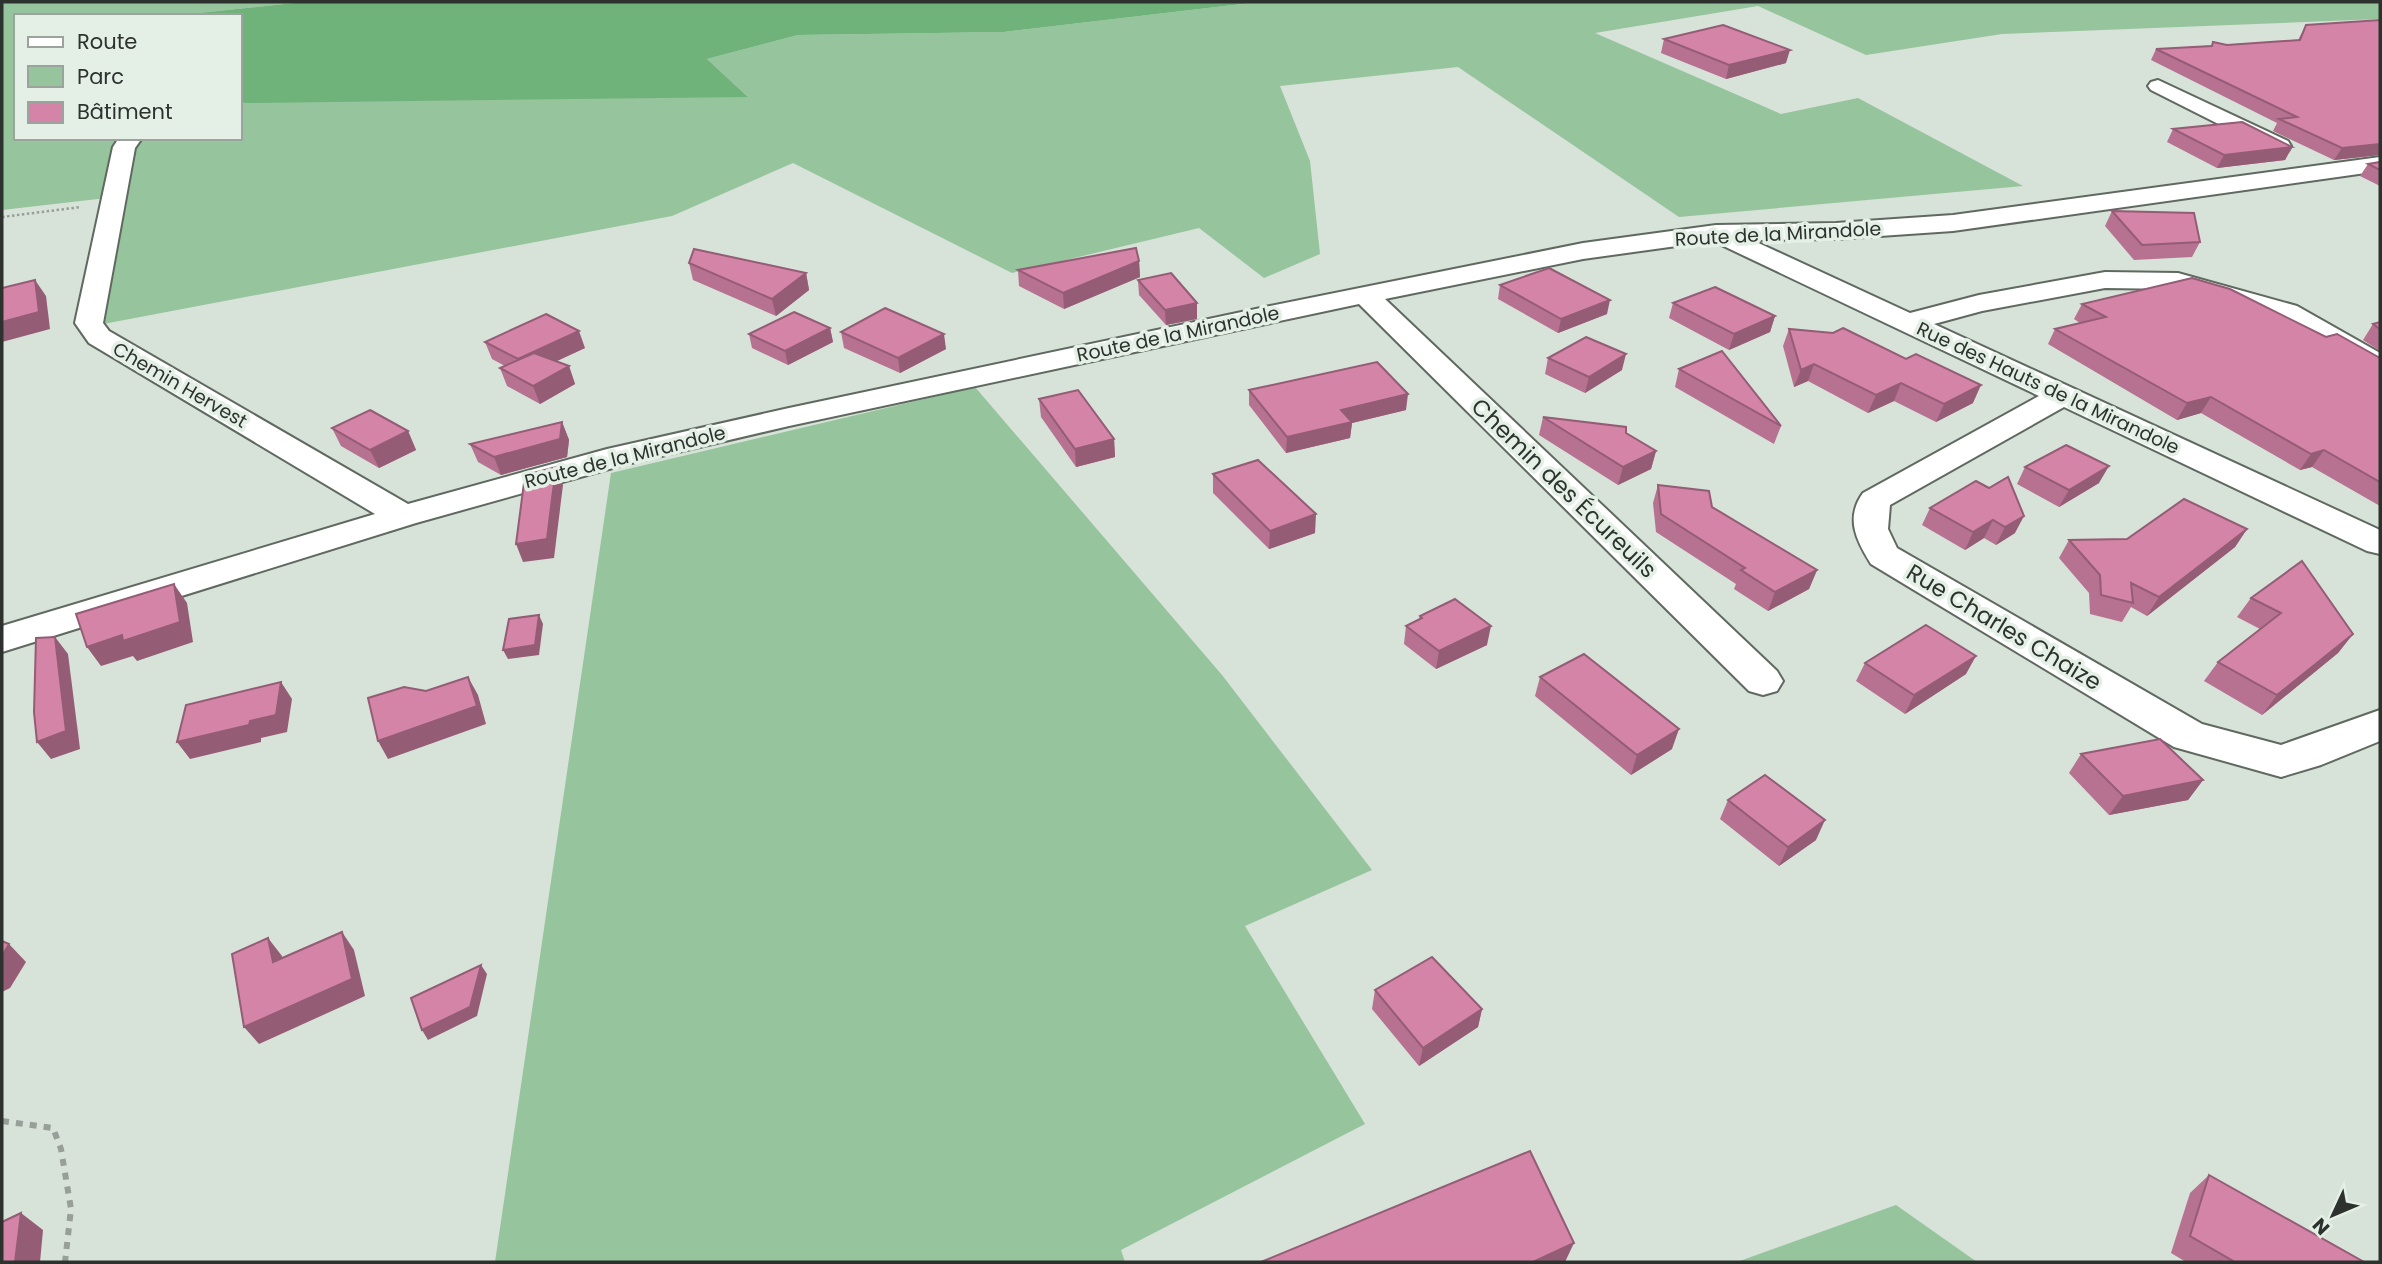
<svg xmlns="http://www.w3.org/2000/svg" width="2382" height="1264" font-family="Poppins,sans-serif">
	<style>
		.green { fill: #96c49c }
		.forest { fill: #6fb37b }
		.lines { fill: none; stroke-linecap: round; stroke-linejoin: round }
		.minor-casing { stroke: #5f6960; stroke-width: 4 }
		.path-far1 { stroke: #979f98; stroke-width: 2.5; stroke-dasharray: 2.5 2.5; stroke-linecap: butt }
		.path { stroke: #979f98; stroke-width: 6; stroke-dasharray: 7 7; stroke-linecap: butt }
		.minor { fill: #fff; fill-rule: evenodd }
		.wall { fill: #b67290 }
		.shaded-wall { fill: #945c75 }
		.building { fill: #d484a7; stroke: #945c75; stroke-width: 2 }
		.labels { text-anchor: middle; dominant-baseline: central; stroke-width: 7; stroke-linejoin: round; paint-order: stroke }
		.far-street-label { font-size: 19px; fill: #2d322e; stroke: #e4f0e5 }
		.street-label { font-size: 23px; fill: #2d322e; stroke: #e4f0e5 }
	</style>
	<rect width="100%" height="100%" fill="#d7e2d8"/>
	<!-- green -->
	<g class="green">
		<polygon points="2,2 303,2 170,16 16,16 16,138 240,138 240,102 747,96 707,59 798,35 1004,32 1259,2 2380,2 2380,19 2002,34 1866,55 1758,6 1595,33 1781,114 1858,98 2023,186 1679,217 1458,67 1280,86 1310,161 1320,254 1264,278 1199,228 1012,273 793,163 672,216 98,325 124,196 2,210"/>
		<polygon points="975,387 1222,675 1372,870 1245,926 1365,1124 1121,1250 1125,1262 495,1262 611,473"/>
		<polygon points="1896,1205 1977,1262 1737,1262"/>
	</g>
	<!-- forest -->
	<polygon class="forest" points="303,2 1259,2 1004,32 798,35 707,59 748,97 246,103 240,102 240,16 170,16"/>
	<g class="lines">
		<!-- minor casing -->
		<g class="minor-casing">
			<g id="minor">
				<polygon points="2158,80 2288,141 2291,146 2288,151 2272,151 2151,90 2148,86 2151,82"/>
				<path d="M119,138H142L135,148L103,323L109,331L408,504L607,449L789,408L1270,306L1583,243L1716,225L1836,223L1953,215L2380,157V171L1953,231L1836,239L1752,240L1910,313L1979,295L2105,272L2178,273L2297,306L2380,353V374L2369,371L2277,318L2177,289L2105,288L1982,311L1934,324L2380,530V554L2367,551L2064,407L1890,505L1888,529L1897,548L2202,724L2281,745L2380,710V741L2321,765L2281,777L2174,747L1871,564C1856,540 1845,518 1863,493L2039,396L1713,241L1583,259L1385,299L1777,671L1783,681L1777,691L1763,695L1749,691L1359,304L789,426L627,464L416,523L2,652V626L375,514L89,343L75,323L113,147Z"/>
			</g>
		</g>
		<!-- path-far1 -->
		<polyline class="path-far1" points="2,217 81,207"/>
		<!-- path -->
		<polyline class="path" points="2,1121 53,1128 61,1149 71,1209 65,1262"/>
		<!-- minor -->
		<use href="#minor" class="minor"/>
	</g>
	<!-- wall -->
	<g class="wall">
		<polygon points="2306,25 2380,155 2334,160 2273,131 2277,123 2151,60 2156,49 2298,40"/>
		<polygon points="1664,39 1786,63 1726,79 1661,53"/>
		<polygon points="2173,129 2292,147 2285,160 2217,168 2167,142"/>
		<polygon points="2380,162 2380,186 2360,176 2368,164"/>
		<polygon points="2112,211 2200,242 2192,257 2134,260 2105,226"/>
		<polygon points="1139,261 1140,277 1064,309 1019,286 1018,270"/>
		<polygon points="689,263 806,273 809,290 776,316 693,280"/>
		<polygon points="1138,280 1197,303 1197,319 1166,325 1139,295"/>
		<polygon points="1500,285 1607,314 1558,333 1498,299"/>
		<polygon points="1673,303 1775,316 1770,332 1729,350 1669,318"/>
		<polygon points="2082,304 2326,337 2380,358 2380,506 2312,467 2300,470 2201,413 2177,420 2048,344 2055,329 2080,323 2074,319"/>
		<polygon points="2380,322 2380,351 2363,340 2373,324"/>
		<polygon points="830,328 833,342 788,365 752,348 749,334"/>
		<polygon points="1789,329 1973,403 1936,422 1894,401 1868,413 1808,381 1794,387 1783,346"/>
		<polygon points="841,332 946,349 900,373 844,348"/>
		<polygon points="485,342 585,348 556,361 569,366 575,384 540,404 507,386 500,368 505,366 492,359"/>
		<polygon points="1548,358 1622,370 1585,393 1545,374"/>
		<polygon points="1679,369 1781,426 1774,444 1675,387"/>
		<polygon points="1249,390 1406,410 1352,423 1350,438 1286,453 1249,405"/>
		<polygon points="1039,399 1114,439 1115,457 1076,467 1041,417"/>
		<polygon points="1543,417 1656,451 1651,469 1618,485 1539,435"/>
		<polygon points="562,422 569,440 567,457 501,475 478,462 470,444"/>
		<polygon points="332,428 408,431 416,450 379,468 341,446"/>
		<polygon points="2025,467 2099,483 2059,507 2017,484"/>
		<polygon points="1213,474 1315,533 1269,549 1213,493"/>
		<polygon points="1976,481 2015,533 1996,545 1984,538 1965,550 1922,525 1930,508"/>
		<polygon points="1658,485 1712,507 1817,570 1809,589 1768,611 1734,589 1736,584 1656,532 1653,503"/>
		<polygon points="2247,529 2235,547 2147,616 2131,607 2122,622 2090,614 2089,593 2059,558 2069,540 2127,539"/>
		<polygon points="2251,598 2353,634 2338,653 2262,715 2204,681 2218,662 2260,629 2237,617"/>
		<polygon points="1420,616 1487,645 1436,669 1404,644 1406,626 1419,619"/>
		<polygon points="1865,663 1966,674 1905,714 1856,681"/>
		<polygon points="1540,677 1672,749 1631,775 1535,696"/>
		<polygon points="2081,754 2203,780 2188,800 2109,815 2069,773"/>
		<polygon points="1728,800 1816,840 1779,866 1720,819"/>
		<polygon points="1375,990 1482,1009 1478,1027 1419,1066 1372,1009"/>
		<polygon points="2209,1175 2364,1262 2186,1262 2171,1253 2190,1193"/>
	</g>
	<!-- shaded-wall -->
	<g class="shaded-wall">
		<polygon points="1790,50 1786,63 1726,79 1729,65"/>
		<polygon points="2380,144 2380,155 2334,160 2342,148"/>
		<polygon points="2292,147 2285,160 2217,168 2224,155"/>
		<polygon points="1139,261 1140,277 1064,309 1063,293"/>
		<polygon points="806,273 809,290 776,316 772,299"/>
		<polygon points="35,280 46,296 50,329 2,342 2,322"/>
		<polygon points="1610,300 1607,314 1558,333 1561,319"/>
		<polygon points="1197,303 1197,319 1166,325 1165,310"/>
		<polygon points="1775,316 1770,332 1729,350 1734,334"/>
		<polygon points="830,328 833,342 788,365 785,351"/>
		<polygon points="579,331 585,348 525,376 518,359"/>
		<polygon points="944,334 946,349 900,373 898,358"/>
		<polygon points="1626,354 1622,370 1585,393 1589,377"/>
		<polygon points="1814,364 1808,381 1794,387 1801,370"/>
		<polygon points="569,366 575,384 540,404 533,386"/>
		<polygon points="1901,383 1894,401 1868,413 1876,395"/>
		<polygon points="1981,385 1973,403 1936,422 1944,404"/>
		<polygon points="1408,394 1406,410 1352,423 1350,438 1286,453 1287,437 1341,410"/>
		<polygon points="2211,397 2201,413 2177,420 2187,403"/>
		<polygon points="562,422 569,440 567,457 501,475 494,457"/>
		<polygon points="408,431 416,450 379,468 370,450"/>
		<polygon points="1114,439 1115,457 1076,467 1075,449"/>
		<polygon points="2324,450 2312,467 2300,470 2311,454"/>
		<polygon points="1656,451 1651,469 1618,485 1623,467"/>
		<polygon points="2109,466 2099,483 2059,507 2069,490"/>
		<polygon points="556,467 563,485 554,558 523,562 516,544"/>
		<polygon points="1316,514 1315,533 1269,549 1270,531"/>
		<polygon points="2024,516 2015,533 1996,545 2005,527"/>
		<polygon points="1993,520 1984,538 1965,550 1973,532"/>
		<polygon points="2247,529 2235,547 2147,616 2159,597"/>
		<polygon points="1817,570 1809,589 1768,611 1775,592"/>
		<polygon points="174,584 187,603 193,642 137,661 133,656 101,666 87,647"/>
		<polygon points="539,615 543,624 539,655 508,659 503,650"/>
		<polygon points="1491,626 1487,645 1436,669 1439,651"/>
		<polygon points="2353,634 2338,653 2262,715 2277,695"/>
		<polygon points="55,637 68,654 80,749 51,759 37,742"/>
		<polygon points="1976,656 1966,674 1905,714 1914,695"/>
		<polygon points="468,677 478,695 486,724 388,759 378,741"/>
		<polygon points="281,682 292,699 287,732 261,738 261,742 190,759 177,742 250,721"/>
		<polygon points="1679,729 1672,749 1631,775 1637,755"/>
		<polygon points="2203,780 2188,800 2109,815 2123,796"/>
		<polygon points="1825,820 1816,840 1779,866 1788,847"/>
		<polygon points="342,932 354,950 365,996 259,1044 244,1027"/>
		<polygon points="268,938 282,956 287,980 273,962"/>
		<polygon points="9,944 26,962 10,988 2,992 2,956"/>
		<polygon points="481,965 487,974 477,1016 428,1040 422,1030"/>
		<polygon points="1482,1009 1478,1027 1419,1066 1423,1048"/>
		<polygon points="21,1213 43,1230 40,1262 15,1262"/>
		<polygon points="1574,1243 1565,1262 1533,1262"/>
	</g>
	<!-- building -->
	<g class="building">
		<polygon points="2380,20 2380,144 2342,148 2279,119 2297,117 2156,49 2212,46 2213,42 2227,45 2300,40 2306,25"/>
		<polygon points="1723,25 1790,50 1729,65 1664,39"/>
		<polygon points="2242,122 2292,147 2224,155 2173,129"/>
		<polygon points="2380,162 2380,170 2368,164"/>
		<polygon points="2112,211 2194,213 2200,242 2142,245"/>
		<polygon points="1136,248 1139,261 1063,293 1018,270"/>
		<polygon points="694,249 806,273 772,299 689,263"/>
		<polygon points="1549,268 1610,300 1561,319 1500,285"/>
		<polygon points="1171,273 1197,303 1165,310 1138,280"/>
		<polygon points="2192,278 2230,289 2326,337 2337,334 2380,358 2380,482 2324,450 2311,454 2211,397 2187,403 2055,329 2106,317 2082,304"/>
		<polygon points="35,280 39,312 2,322 2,288"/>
		<polygon points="1715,287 1775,316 1734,334 1673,303"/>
		<polygon points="885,308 944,334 898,358 841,332"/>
		<polygon points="794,312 830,328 785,351 749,334"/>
		<polygon points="546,314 579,331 518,359 485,342"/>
		<polygon points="2380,322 2380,329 2373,324"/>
		<polygon points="1843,328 1906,359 1916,354 1981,385 1944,404 1901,383 1876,395 1814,364 1801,370 1789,329 1833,333"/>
		<polygon points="1586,337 1626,354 1589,377 1548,358"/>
		<polygon points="1722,351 1781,426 1679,369"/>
		<polygon points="534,353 569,366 533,386 500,368"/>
		<polygon points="1377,362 1408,394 1341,410 1352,422 1287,437 1249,390"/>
		<polygon points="1078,390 1114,439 1075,449 1039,399"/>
		<polygon points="370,410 408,431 370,450 332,428"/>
		<polygon points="1543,417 1626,427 1626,433 1656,451 1623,467"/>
		<polygon points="562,422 560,439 494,457 470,444"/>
		<polygon points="2066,445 2109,466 2069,490 2025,467"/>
		<polygon points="1258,460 1316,514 1270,531 1213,474"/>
		<polygon points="556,467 547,539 516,544 525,475"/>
		<polygon points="2008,477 2024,516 2005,527 1993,520 1973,532 1930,508 1976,481 1989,488"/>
		<polygon points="1658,485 1709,491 1712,507 1817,570 1775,592 1741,570 1745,568 1661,514"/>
		<polygon points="2184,499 2247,529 2159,597 2131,583 2133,603 2101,595 2100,575 2069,540 2127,539"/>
		<polygon points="2302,561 2353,634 2277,695 2218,662 2281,613 2251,598"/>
		<polygon points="174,584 180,622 123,641 122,635 87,647 76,614"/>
		<polygon points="1455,599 1491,626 1439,651 1406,626 1422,618 1420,616"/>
		<polygon points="539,615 535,645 503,650 509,619"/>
		<polygon points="1926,625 1976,656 1914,695 1865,663"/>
		<polygon points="55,637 66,731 37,742 34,712 36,638"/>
		<polygon points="1584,654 1679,729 1637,755 1540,677"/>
		<polygon points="468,677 477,706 378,741 368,698 404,687 426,691"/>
		<polygon points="281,682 276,715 250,721 249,725 177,742 186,705"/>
		<polygon points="2160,739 2203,780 2123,796 2081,754"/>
		<polygon points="1765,775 1825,820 1788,847 1728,800"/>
		<polygon points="342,932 352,979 244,1027 232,954 268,938 273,962"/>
		<polygon points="2,941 9,944 2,956"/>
		<polygon points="1432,957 1482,1009 1423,1048 1375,990"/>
		<polygon points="481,965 470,1007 422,1030 411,998"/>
		<polygon points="1530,1151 1574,1243 1533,1262 1261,1262"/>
		<polygon points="2209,1175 2364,1262 2235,1262 2190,1236"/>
		<polygon points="21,1213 15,1262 2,1262 2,1222"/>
	</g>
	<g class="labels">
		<!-- far-street labels -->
		<g class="far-street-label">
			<text transform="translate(1778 234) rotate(-3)">Route de la Mirandole</text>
			<text transform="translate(1178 334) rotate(-12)">Route de la Mirandole</text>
			<text transform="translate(180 385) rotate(30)">Chemin Hervest</text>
			<text transform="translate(2048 388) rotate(25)">Rue des Hauts de la Mirandole</text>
			<text transform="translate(625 457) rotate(-14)">Route de la Mirandole</text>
		</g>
		<!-- street labels -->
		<g class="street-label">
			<text transform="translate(1564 488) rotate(44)">Chemin des Écureuils</text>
			<text transform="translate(2004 627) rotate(31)">Rue Charles Chaize</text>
		</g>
	</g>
	<!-- border -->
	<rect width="2382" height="1264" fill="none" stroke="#2d322e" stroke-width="7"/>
	<!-- legend -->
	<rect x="14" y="14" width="228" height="126" fill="#e4f0e5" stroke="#9ba49c" stroke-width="2"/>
	<rect x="28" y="37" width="35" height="10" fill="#ffffff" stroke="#9ba49c" stroke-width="2"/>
	<text x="77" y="49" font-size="21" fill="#2d322e">Route</text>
	<rect x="28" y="66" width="35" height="21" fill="#96c49c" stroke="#9ba49c" stroke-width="2"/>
	<text x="77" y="84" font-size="21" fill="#2d322e">Parc</text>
	<rect x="28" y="102" width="35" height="21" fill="#d484a7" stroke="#9ba49c" stroke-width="2"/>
	<text x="77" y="119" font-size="21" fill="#2d322e">Bâtiment</text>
	<!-- north arrow -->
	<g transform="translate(2333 1215) rotate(226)" stroke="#e4f0e5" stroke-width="5" paint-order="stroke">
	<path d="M0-5L12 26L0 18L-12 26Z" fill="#2d322e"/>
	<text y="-10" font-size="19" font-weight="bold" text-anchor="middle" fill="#2d322e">N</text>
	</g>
</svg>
